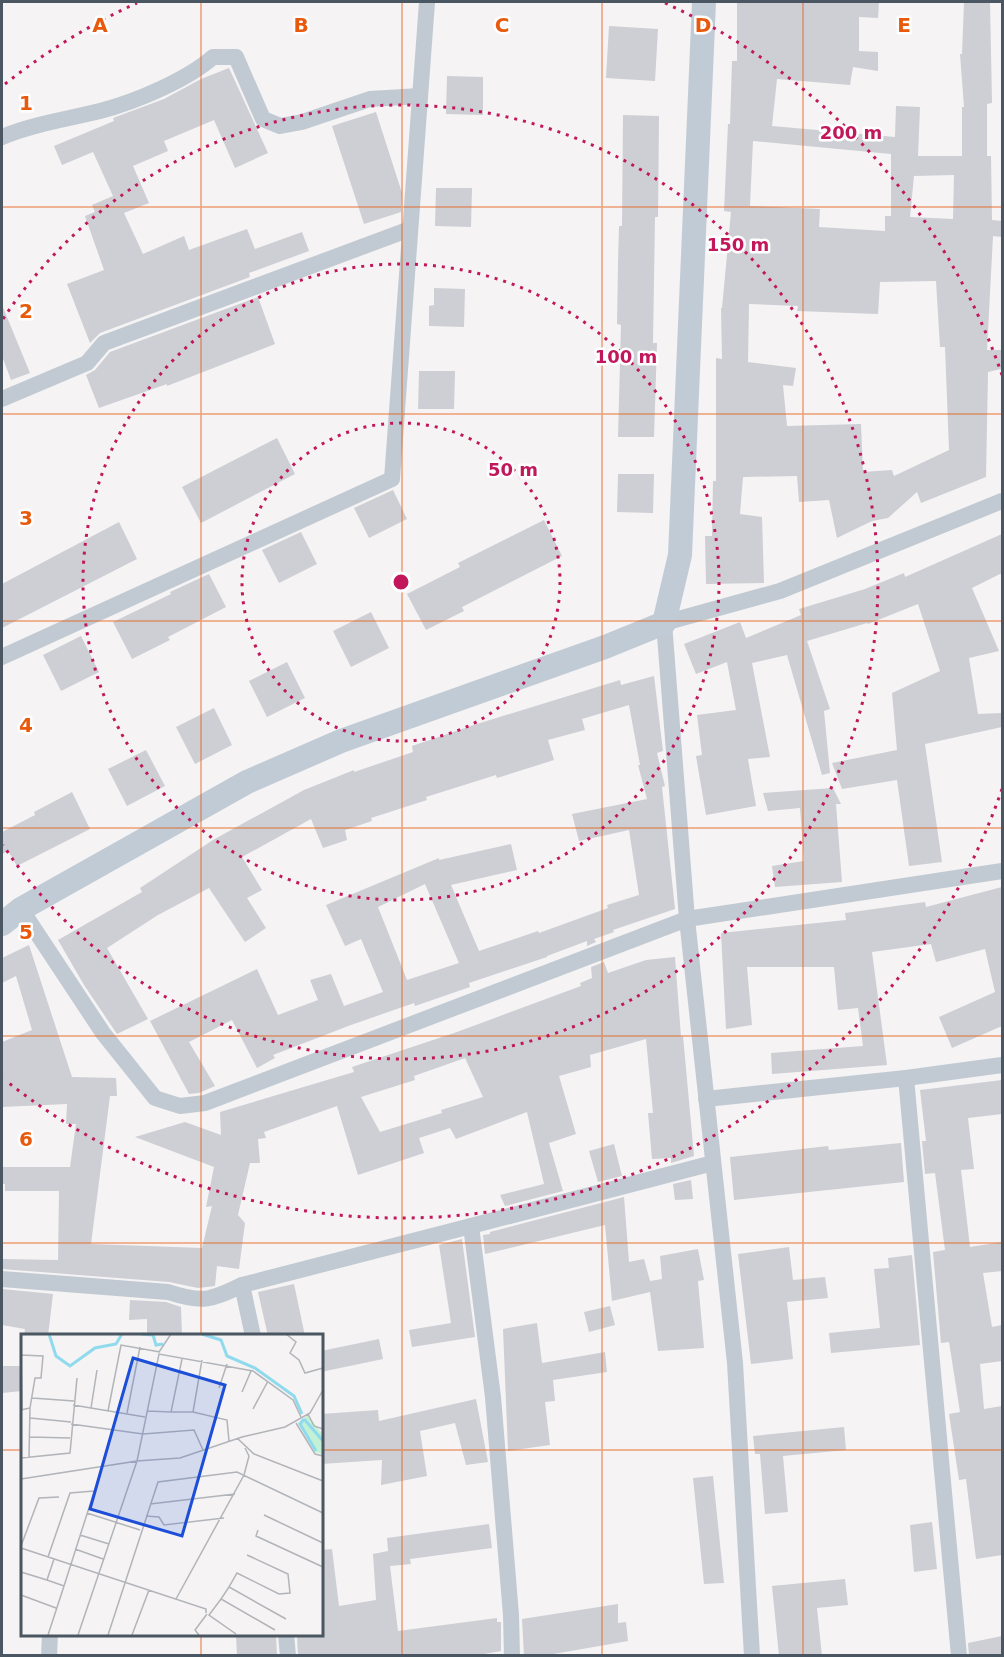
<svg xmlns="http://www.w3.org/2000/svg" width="1004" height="1657" font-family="'DejaVu Sans',sans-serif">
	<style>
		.building { fill: #cdcfd5; fill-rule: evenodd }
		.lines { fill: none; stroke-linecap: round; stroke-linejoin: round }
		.minor { stroke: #c1cad2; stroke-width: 16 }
		.secondary { stroke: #c1cbd6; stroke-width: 24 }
		.grid { fill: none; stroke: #e8590c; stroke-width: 1.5; stroke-opacity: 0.55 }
		.ring { fill: none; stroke: #c2185b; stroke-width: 3; stroke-dasharray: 3 6 }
		.inset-river { fill: none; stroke: #90daee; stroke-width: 3 }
		.inset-road { fill: none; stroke: #b1b4b9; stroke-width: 1.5 }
		.view { fill: #1d4ed8; fill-opacity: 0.15; stroke: #1d4ed8; stroke-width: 3 }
		.inset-edge { fill: none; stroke: #4a5661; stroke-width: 3 }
		.grid-label { font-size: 20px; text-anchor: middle; font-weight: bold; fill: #e8590c; stroke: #fff; stroke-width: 5; stroke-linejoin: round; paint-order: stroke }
		.centre { fill: #c2185b; stroke: #fff; stroke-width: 3 }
		.ring-label { font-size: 18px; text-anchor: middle; font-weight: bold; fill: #c2185b; stroke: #fff; stroke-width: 5; stroke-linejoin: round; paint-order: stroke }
	</style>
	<rect width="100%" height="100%" fill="#f5f3f3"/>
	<!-- building -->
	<g class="building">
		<path d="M737,2H879L878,18L859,17V51L878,52V71L853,67L850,85L777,79L772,126L895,137L896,106L920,107L918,156H962V107H964L960,54H962L964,2H990L992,103L987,104V156H991L992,220L1002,221V237L993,236L987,350H1001V369L988,372L986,477L921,503L917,492L888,518L872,521L837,538L829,500L799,502L797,476L743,477L740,514L762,517L764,583L706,584L705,536H712L713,481H716V358L722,359L721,308H722L731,212L724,211L728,124H730L732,61H737ZM753,141L891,154V216H885V231L819,227L820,209L750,206ZM954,175L953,219L910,217L914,176ZM936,281L940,347H945L949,450L894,476L892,470L863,472L861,424L787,426L783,385L793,386L796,368L748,362L749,304L798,306L797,311L878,314L880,282Z"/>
		<polygon points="609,26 658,29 655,81 606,78"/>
		<polygon points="229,68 268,153 235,168 214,120 164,141 168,151 133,166 149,203 124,213 143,254 184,236 189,250 247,229 255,249 302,232 309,251 249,273 250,277 100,333 90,343 67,284 104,270 85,216 95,212 92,205 113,196 93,152 62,165 54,146 114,121 113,118 164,99 201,79"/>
		<polygon points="447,76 483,77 483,115 446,114"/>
		<polygon points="376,112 402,193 401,212 364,224 332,126"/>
		<polygon points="623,115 659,116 658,217 655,217 653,343 657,343 654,437 618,437 621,325 617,324 618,264 619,226 622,226"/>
		<polygon points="436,188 472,188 471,227 435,226"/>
		<polygon points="434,288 465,289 464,327 429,326 429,306 434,305"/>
		<polygon points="258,297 275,344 167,386 167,384 99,408 86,375 95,370 110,352"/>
		<polygon points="2,305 30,373 11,380 2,356"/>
		<polygon points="419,371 455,371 454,409 418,409"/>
		<polygon points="277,438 295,474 201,523 182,487"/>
		<polygon points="618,474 654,474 653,513 617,512"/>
		<polygon points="393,490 407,519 369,538 354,508"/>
		<polygon points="544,520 562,556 462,607 464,611 426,630 407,594 460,567 458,563"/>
		<polygon points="119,522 137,559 2,628 2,584"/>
		<polygon points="301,532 317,564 279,583 262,550"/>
		<polygon points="1002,534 1002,573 972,588 999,651 969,658 978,714 1002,713 1002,727 925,744 942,862 909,866 897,780 842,789 832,763 897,750 892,693 940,671 918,604 868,624 867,623 807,641 830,709 824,711 830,773 822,775 787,655 752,663 770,757 748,759 756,806 706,815 696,756 702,755 697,715 736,710 727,662 696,674 684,644 740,622 746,638 801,615 799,609 865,589 904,573 905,577"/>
		<polygon points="209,574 226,607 168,637 170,640 132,659 113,622 171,594 170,592"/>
		<polygon points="371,612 389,648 351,667 333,631"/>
		<polygon points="81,636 99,672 61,691 43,655"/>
		<polygon points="287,662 305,698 267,717 249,681"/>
		<path d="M654,676L663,751L657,753L665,786L662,787L675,909L613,930L614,932L594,939L596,942L587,946V941L547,956V957L469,983L470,987L415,1006L414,1003L351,1025L273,1055L275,1058L257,1068L232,1020L189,1042L215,1086L199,1093L189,1094L150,1021L257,969L278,1015L318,1000L310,980L331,974L344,1006L383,992L361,939L345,946L326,905L439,858V860L511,844L517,870L451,885L479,951L538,931L539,933L608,908L607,905L639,895L629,830L579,841L572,814L647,799L638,765H640L629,705L582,719L585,730L548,740L554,760L497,778L496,775L426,797L427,800L371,818L372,821L345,830L347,840L323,848L311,819L242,857L262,890L247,898L266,928L245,942L209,888L158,915L107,948L148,1019L117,1034L84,985L58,940L142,892L140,888L213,840L304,790L354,770V772L413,752L412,746L477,724L620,680L621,685ZM425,884L459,963L407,980L378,907Z"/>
		<polygon points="214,708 232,745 195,764 176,727"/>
		<polygon points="146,750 165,786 127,806 108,769"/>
		<polygon points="833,788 841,804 836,804 842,882 775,887 772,866 804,861 800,808 768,811 763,793"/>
		<polygon points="72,792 90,829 17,866 8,851 2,854 2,832 35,815 34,812"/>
		<polygon points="1002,887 1002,1026 952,1048 939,1017 995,992 985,949 936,962 931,944 872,952 887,1065 772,1074 771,1053 863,1046 858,1008 838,1010 834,967 747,967 752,1025 726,1029 721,933 846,920 845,913 925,902 926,907"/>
		<path d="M29,945L72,1077L116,1078L117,1096H110L91,1244L202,1248L212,1206L206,1207L214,1167L135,1137L185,1122L221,1135L220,1112L354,1072L352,1067L457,1032L581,986L580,983L592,978L591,967L604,962L608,973L646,960L675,957L681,1037L683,1036L694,1156L671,1163V1158L652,1159L648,1113H653L646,1039L590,1055L591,1067L559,1076L576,1134L549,1143L563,1191L505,1206L500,1195L544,1184L527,1112L456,1139L450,1128L419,1138L424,1153L358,1175L337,1106L264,1132L266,1138L258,1139L260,1163H250L238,1215L245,1223L239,1269L217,1266L215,1286L198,1288L169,1282L2,1269V1259L58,1260L59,1191H5V1184H2V1167H70L76,1124H66L67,1104L2,1107V1042L32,1030L16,976L2,983V958ZM465,1058L483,1097L441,1110L442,1113L380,1132L361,1097L415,1080L414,1076Z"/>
		<polygon points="1002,1080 1002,1114 968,1118 974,1169 961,1170 970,1247 1002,1242 1002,1271 983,1273 992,1327 1002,1325 1002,1361 980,1364 984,1409 1002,1406 1002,1555 976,1559 966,1479 959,1480 949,1414 960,1412 949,1342 941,1343 933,1252 945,1250 935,1173 925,1174 922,1141 926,1141 920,1090"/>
		<polygon points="901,1143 904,1182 734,1200 730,1157 828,1146 829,1150"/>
		<polygon points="614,1144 622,1176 598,1182 589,1151"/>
		<polygon points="691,1180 693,1199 675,1200 673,1184"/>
		<polygon points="624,1197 629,1262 644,1259 650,1281 662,1279 660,1256 698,1249 704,1280 698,1281 704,1348 658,1351 650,1292 612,1301 605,1225 485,1254 483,1235 490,1234 490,1232"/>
		<polygon points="462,1239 475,1337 412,1347 409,1330 451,1323 439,1245"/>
		<polygon points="789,1247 793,1280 825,1277 828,1298 787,1302 793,1359 751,1364 738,1254"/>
		<polygon points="912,1255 920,1345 831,1353 829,1333 880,1328 874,1269 889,1268 888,1258"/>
		<polygon points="294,1284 305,1336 268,1336 258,1292"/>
		<polygon points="2,1289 53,1294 48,1336 24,1336 25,1329 2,1325"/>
		<polygon points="130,1300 166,1302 181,1307 182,1336 147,1336 147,1319 129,1320"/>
		<polygon points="610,1306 615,1325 589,1332 584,1312"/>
		<polygon points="537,1323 542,1363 605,1352 607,1372 553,1380 555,1401 545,1402 550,1445 508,1451 503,1329"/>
		<polygon points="379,1339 383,1359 321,1372 321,1351"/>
		<polygon points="2,1366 22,1366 22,1391 2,1393"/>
		<polygon points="476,1399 488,1462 466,1465 455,1423 420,1431 427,1476 381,1485 382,1460 321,1464 321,1414 378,1410 379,1421"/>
		<polygon points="844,1427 846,1450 783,1456 788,1512 765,1514 760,1454 755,1454 753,1436"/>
		<polygon points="713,1476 724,1583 704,1584 693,1478"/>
		<polygon points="932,1522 937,1569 914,1572 910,1525"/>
		<polygon points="489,1524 492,1548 410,1559 411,1564 390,1566 398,1631 497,1618 497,1622 501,1622 501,1651 473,1656 298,1656 297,1635 321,1635 321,1550 332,1549 339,1606 376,1600 373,1554 388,1551 387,1538"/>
		<polygon points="845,1579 848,1605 817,1608 822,1656 779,1656 772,1586"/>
		<polygon points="618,1604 618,1623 626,1622 628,1641 542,1656 524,1656 522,1619"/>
		<polygon points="236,1635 276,1635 277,1656 237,1656"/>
		<polygon points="1002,1636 1002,1656 969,1656 968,1643"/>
	</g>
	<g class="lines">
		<!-- minor -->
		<g class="minor">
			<path d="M2,137C33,124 68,119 100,111C135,102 187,80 213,57H236L263,119L280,126L302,122L370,99L420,96"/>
			<polyline points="2,399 87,363 104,343 410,229"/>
			<polyline points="2,657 392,479 427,2"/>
			<polyline points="21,909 103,1033 155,1098 180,1106 205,1103 687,919 1002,871"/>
			<polyline points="906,1078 959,1656"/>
			<polyline points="706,1099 906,1078 1002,1065"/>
			<path d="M2,1279L168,1292C202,1303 210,1301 242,1285"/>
			<polyline points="253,1336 242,1285 471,1226"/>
			<polyline points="286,1634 288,1656"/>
			<polyline points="49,1656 50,1634"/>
			<polyline points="512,1656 511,1615 493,1397 471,1226 713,1163"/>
			<polyline points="752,1656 735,1363 687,919 664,623 780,591 1002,501"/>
		</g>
		<!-- secondary -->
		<polyline class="secondary" points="2,924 21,909 247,782 341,741 605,647 664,623 680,555 704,2"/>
	</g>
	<!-- grid -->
	<path class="grid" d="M201,2V1336M402,2V1656M602,2V1656M803,2V1656M2,207H1002M2,414H1002M2,621H1002M2,828H1002M2,1036H1002M2,1243H1002M2,1450H22M321,1450H1002M201,1634V1656"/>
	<!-- distance rings -->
	<g class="ring">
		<circle cx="401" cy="582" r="159"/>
		<circle cx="401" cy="582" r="318"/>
		<path d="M3 319A477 477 0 1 1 3 845"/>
		<path d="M1002 789A636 636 0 0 1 5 1080M5 84A636 636 0 0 1 137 3M665 3A636 636 0 0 1 1002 375"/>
	</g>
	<!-- overview -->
	<g transform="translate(21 1334)">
		<rect width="302" height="302" fill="#f5f3f3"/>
		<path d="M287,81L301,100V120L294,118L277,89Z" fill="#c3f1d5"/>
		<path class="inset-river" d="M28,0L35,22L49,32L74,14L95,10L101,0M120,0L132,1L135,11L142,10M181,0L200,6L206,22L234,34L273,62L281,80M283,85L302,107M283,85L279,90L295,117"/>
		<path class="inset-road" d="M265,0L275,8L269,19L278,26L284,39L302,34M0,18L1,75M138,18L150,0M198,54L206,30M221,58L230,37M11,64L53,67M52,71L124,83M70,74L76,36M232,75L247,47M0,76L9,74L14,44H20L22,22L0,21M87,77L100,11L139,18M126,77L150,78L161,25M150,78H172L181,26M172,78L206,86L208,107M106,79L119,13M287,80L293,92L302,95M9,84L50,88M275,89L294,120L302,122M50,90L122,100L173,96L182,116M9,103L49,104M216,104L233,120L302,147M8,123L9,74M0,124L49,119L56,44M0,145L116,127L138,20L232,37L272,66L280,83M129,170L214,160M66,179L119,196M243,181L302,209M125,182L138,183L143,191L203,184M237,196L235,202L302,233M59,201L88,210M0,212L18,164L38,163M0,214L185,275V279M54,215L82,225M226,221L267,240L269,259L258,260L216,239L208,253L265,285M27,223L49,159L73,157M0,238L26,246L33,225M26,246L43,252L82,130M208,253L200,265L254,296M0,261L35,274M155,265L223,141L228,122L224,114M200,265L188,281L215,300M27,301L43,252M57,301L116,127L159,124L221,103L264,93L289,79L302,56M87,301L137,148L216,138L302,179M111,301L128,256M178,301L174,296L186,280"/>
		<path class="view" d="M112,24L204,51L161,202L69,175Z"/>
		<rect width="302" height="302" class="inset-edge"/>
	</g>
	<g class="grid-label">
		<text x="100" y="32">A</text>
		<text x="301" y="32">B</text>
		<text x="502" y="32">C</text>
		<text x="703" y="32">D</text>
		<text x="904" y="32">E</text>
		<text x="26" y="110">1</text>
		<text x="26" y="318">2</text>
		<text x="26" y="525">3</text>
		<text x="26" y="732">4</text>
		<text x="26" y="939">5</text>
		<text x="26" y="1146">6</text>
	</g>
	<circle cx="401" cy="582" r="9" class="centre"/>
	<g class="ring-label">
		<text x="851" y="139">200 m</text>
		<text x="738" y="251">150 m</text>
		<text x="626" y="363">100 m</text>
		<text x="513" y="476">50 m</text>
	</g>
	<!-- border -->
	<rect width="1004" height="1657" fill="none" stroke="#4a5661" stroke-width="6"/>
</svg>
